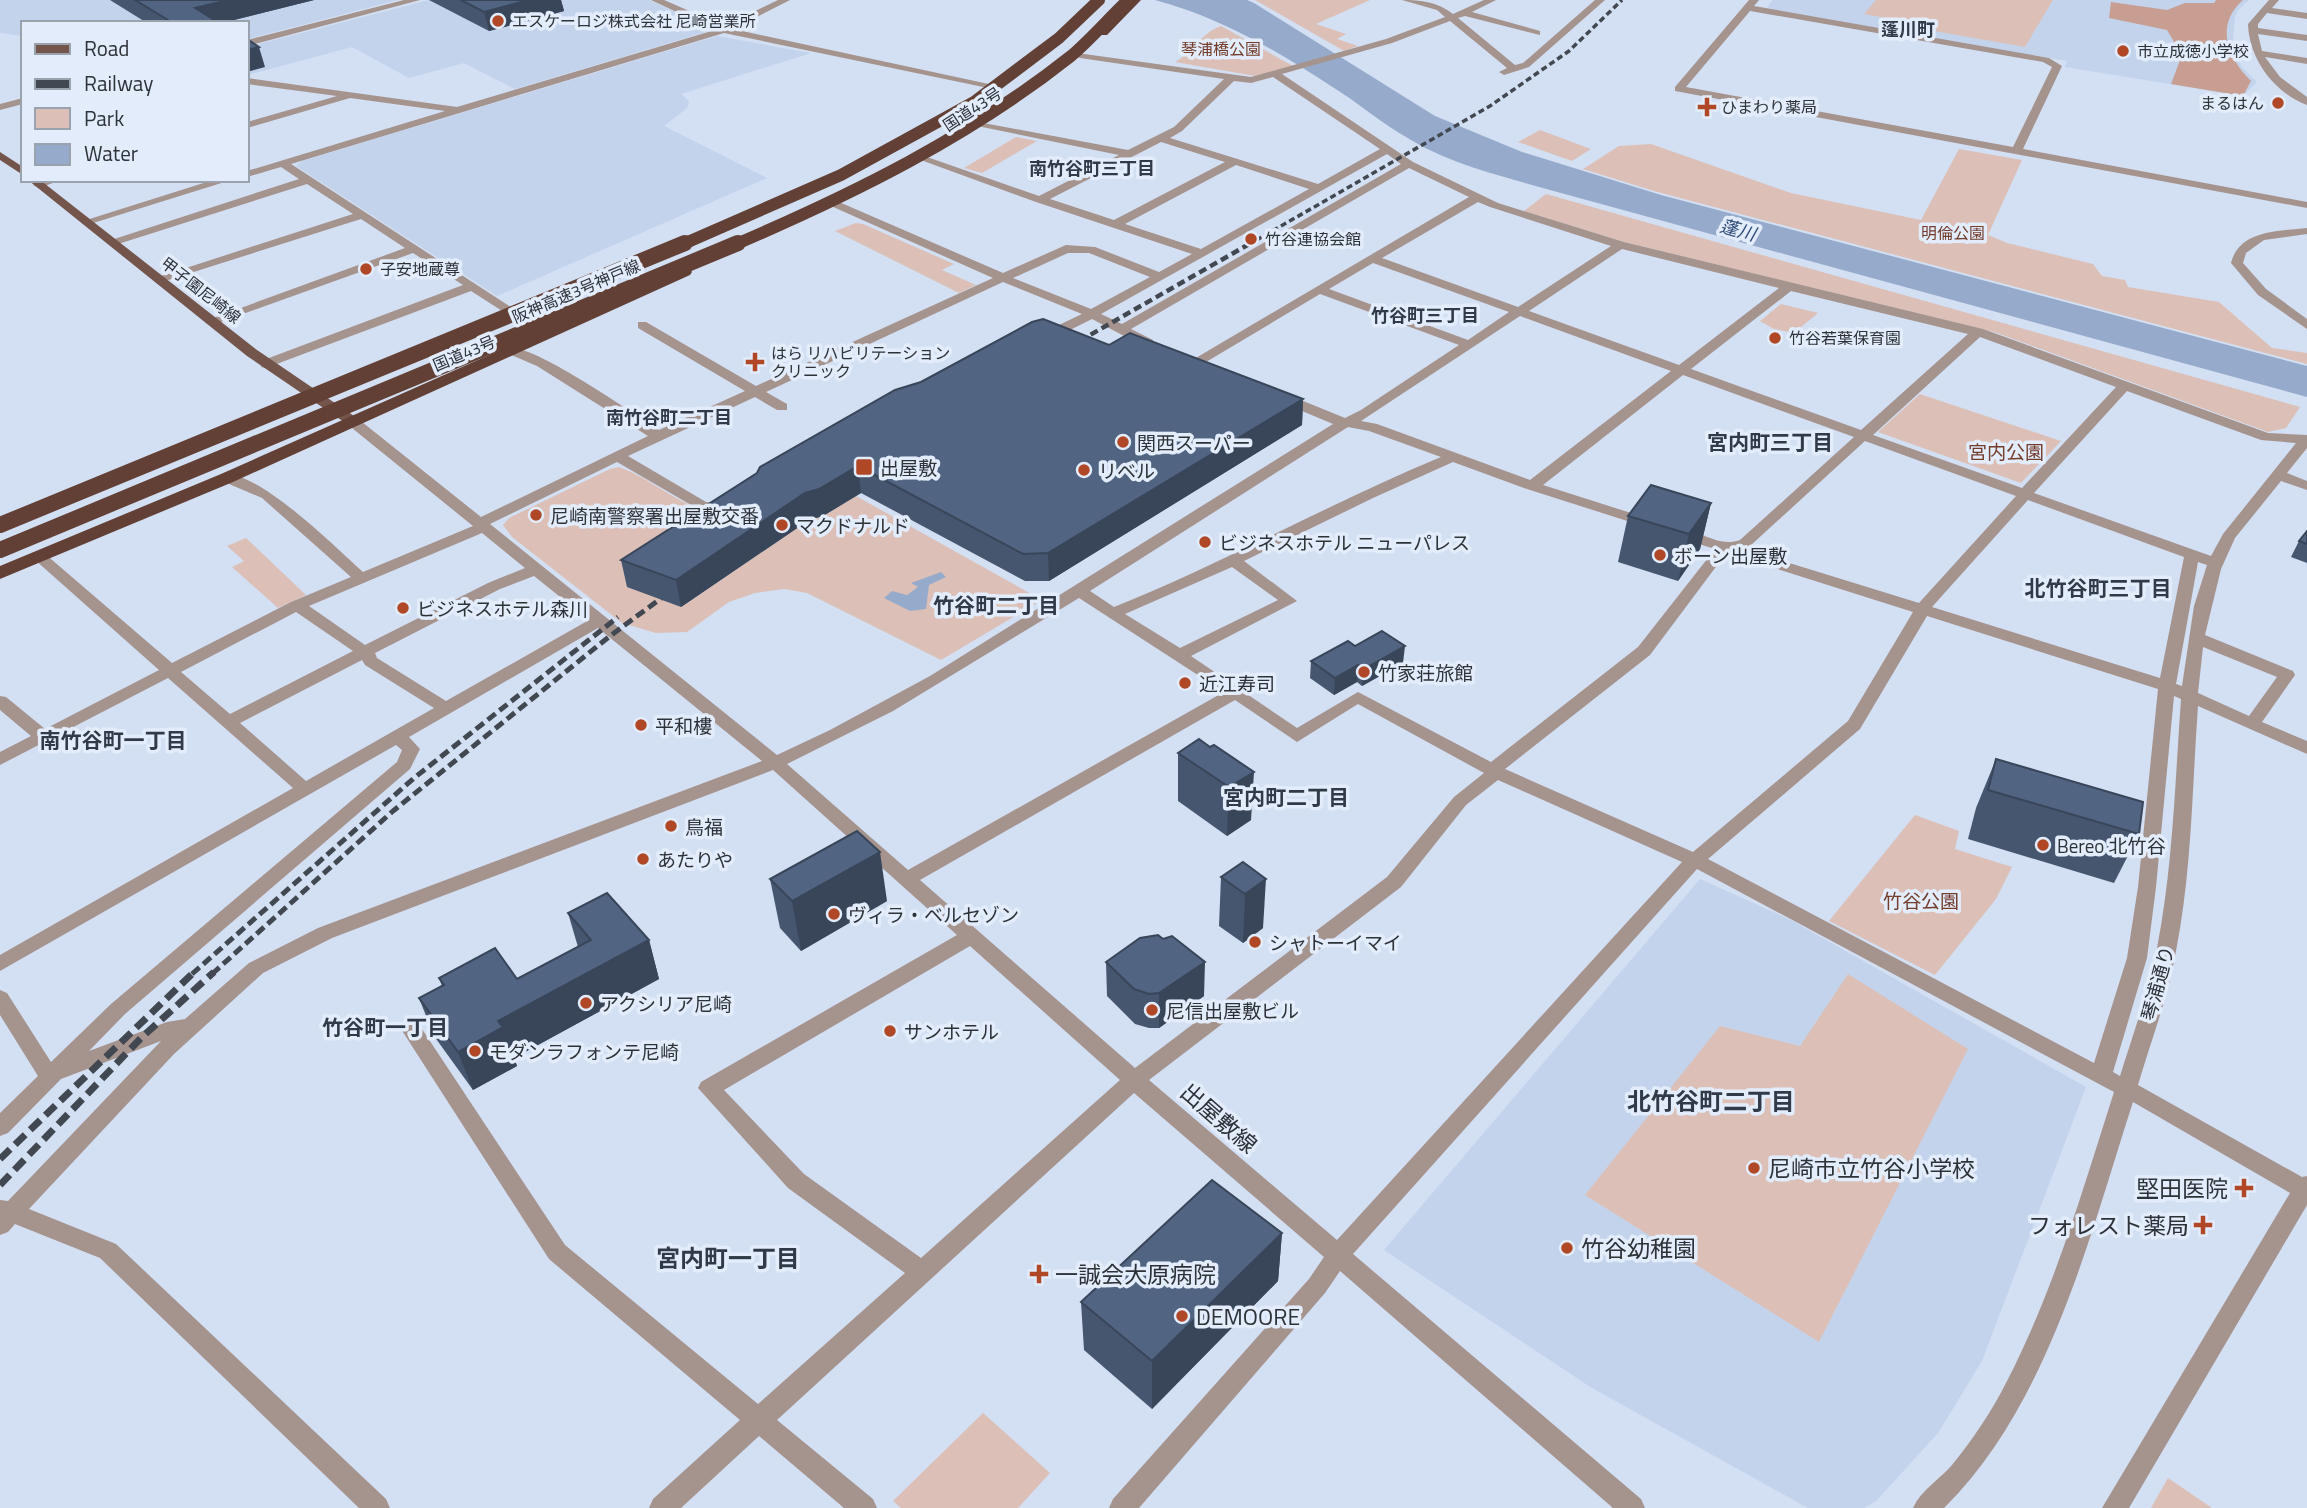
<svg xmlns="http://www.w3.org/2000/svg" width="2307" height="1508" font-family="'Titillium Web','Noto Sans JP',sans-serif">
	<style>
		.built { fill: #c3d3ec }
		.green { fill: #dcc0b8 }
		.forest { fill: #c79e91 }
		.water { fill: #96abcb }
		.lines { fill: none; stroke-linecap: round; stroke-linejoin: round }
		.minor { fill: #a5938e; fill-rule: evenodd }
		.major { fill: #74554c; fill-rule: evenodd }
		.highway { fill: #624035; fill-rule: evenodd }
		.rail-far3 { stroke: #424851; stroke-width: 3.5; stroke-dasharray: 6 3.5; stroke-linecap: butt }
		.rail-far2 { stroke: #424851; stroke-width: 4.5; stroke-dasharray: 8 4.5; stroke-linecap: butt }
		.rail-far1 { stroke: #424851; stroke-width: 5; stroke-dasharray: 10 5; stroke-linecap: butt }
		.rail { stroke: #424851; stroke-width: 7; stroke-dasharray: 14 7; stroke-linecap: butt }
		.highway-bridge-far1 { stroke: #624035; stroke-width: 12 }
		.highway-bridge { stroke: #624035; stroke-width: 16 }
		.wall { fill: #46566f }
		.shaded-wall { fill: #39465a }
		.building { fill: #516481; stroke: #39465a; stroke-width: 2 }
		.poi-dot { fill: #b04827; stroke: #e2ecfb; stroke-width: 2.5 }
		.labels { text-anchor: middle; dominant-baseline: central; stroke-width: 7; stroke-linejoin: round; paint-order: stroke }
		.far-poi-label { font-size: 16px; fill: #2d3239; stroke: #e2ecfb; text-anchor: start }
		.far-park-label { font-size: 16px; fill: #723b2a; stroke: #e2ecfb }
		.far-street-label { font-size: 16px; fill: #2d3239; stroke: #e2ecfb }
		.far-neighbourhood-label { font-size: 18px; font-weight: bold; fill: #313a49; stroke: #e2ecfb }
		.far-water-label { font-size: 18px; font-style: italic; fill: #2e4a76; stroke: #e2ecfb }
		.poi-label { font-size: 19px; fill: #2d3239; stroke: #e2ecfb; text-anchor: start }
		.park-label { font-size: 19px; fill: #723b2a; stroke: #e2ecfb }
		.street-label { font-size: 19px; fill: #2d3239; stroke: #e2ecfb }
		.neighbourhood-label { font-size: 21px; font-weight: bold; fill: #313a49; stroke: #e2ecfb }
		.near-street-label { font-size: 23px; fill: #2d3239; stroke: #e2ecfb }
		.near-poi-label { font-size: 23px; fill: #2d3239; stroke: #e2ecfb; text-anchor: start }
		.near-neighbourhood-label { font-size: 24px; font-weight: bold; fill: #313a49; stroke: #e2ecfb }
	</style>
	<rect width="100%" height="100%" fill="#d3dff2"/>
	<!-- built -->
	<g class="built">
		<polygon points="0,0 398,0 247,39 247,23 23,23 23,36 0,33"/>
		<polygon points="429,0 649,0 709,27 706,32 515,89 464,63 409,78 352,47 247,75 247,47"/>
		<polygon points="1773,0 2249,0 2238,10 2235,17 2233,41 2241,66 2257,82 2243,96 2065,67 2067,61 1773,10 1767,7"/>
		<polygon points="717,36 811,53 681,94 689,101 687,108 664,126 767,178 497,296 296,166 302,161"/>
		<polygon points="1700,879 1789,919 2086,1087 1982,1361 1938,1433 1876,1501 1864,1508 1808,1508 1592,1388 1384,1250"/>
	</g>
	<!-- green -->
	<g class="green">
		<polygon points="1255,0 1370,0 1316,24 1346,34 1337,39 1358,46 1344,51"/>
		<polygon points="1876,0 2053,0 2025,47 1911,27 1914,23 1864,14"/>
		<path d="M1221,26L1293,66L1255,76L1175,62C1192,53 1202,32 1221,26Z"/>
		<polygon points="1540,130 1591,149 1572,161 1518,142"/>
		<polygon points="1016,137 1037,141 982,173 964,168"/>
		<polygon points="1651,144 1791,193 1921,220 1959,149 2022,160 1988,235 2007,243 2093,264 2102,276 2125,280 2128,287 2219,302 2272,348 2307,353 2307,364 1654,191 1583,169 1619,146"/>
		<polygon points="1546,194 2300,407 2286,428 2268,432 1994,332 1624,242 1524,211"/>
		<polygon points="856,223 863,224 954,264 942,270 976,285 959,293 835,231"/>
		<polygon points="1781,304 1818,313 1794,333 1774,329 1760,321"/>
		<polygon points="1920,394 2061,441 2021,483 1878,432"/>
		<path d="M619,467C651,478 677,505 710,511L681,607L809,520L823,516L856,496L1042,600L941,660L807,593L784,589L755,593L729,602L687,632L656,633L622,623L512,537L503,525L509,518L610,469Z"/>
		<polygon points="246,538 306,595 278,608 232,567 244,561 227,546"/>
		<polygon points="1915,815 1959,831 1955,849 2012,867 1996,899 1935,975 1829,921"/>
		<polygon points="1848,974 1968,1049 1819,1342 1585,1195 1720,1026 1800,1046"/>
		<polygon points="983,1413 1050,1473 1018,1508 901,1508 893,1501"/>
		<polygon points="2168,1478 2212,1508 2151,1508"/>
	</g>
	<!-- forest -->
	<path class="forest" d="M2216,0H2243C2214,25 2228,58 2251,81L2243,96L2171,84L2182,55L2167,30L2109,18L2111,2L2167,10L2185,3H2214Z"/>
	<!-- water -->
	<g class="water">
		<path d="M1155,0H1247L1254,3L1435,116L1522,152L1661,195L2307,366V397L1561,193C1510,178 1452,166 1406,137C1380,122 1357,102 1331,86C1276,50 1219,17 1155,0Z"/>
		<polygon points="941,572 946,577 929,585 926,609 910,611 884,598 892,591 907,595 918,587 911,583"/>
	</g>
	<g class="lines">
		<!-- minor -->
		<g class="minor">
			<polygon points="404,0 420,0 247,46 247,40"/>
			<polygon points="651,0 664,0 724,26 778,0 790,0 733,29 998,86 993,89 724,33 291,164 520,313 518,316 510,316 471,291 266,368 261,367 261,361 463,285 413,253 215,324 207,324 205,321 405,248 361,219 162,282 152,279 353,214 307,184 115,245 105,242 299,179 281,167 247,177 247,171 445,111 350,98 247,128 247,122 337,96 247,84 247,78 457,107 715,30"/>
			<path d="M1402,0C1421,0 1438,2 1453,14L1484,0H1496L1472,12L1540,31V35L1465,16L1458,18L1515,65L1523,63L1595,0H1605L1529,67L1504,75L1499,72L1507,68L1450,21L1392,43L1282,74L1413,162L1498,203L1624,242L1983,329L2268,433L2307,435V448L2287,473L2307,481V490L2281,481L2235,538L2221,569L2205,635L2293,671L2295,675L2262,722L2307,741V754L2198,706C2192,788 2192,870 2176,951C2168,997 2151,1041 2138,1085L2302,1177L2307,1176V1205L2129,1508H2102L2290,1193L2133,1102C2089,1238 2048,1406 1944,1508H1913C1921,1490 1939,1480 1952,1465C1973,1439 1992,1411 2007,1381C2054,1290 2083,1189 2114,1092L1697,869L1353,1254L1641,1499L1645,1508H1613L1340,1271L1325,1293L1139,1508H1109L1113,1499L1309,1279L1324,1257L1134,1093L777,1420L873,1499L877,1508H844L759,1436L681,1508H649L653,1499L740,1420L549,1259L401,1029L404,1023L411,1021L418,1023L565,1245L758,1404L905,1273L788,1188L698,1088L701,1082L957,935L773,770L332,938L263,973L174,1054L29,1209L116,1244L386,1499L390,1508H359L100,1258L15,1224L8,1232L0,1235V1200L8,1201L161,1041L61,1079L8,1133L0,1136V1113L38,1076L0,1015V990L7,993L51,1062L111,1004L397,762L402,750L396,745L0,971V955L293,788L168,678L0,765V752L31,736L0,710V696L6,697L45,729L159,670L34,559L31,556L34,553H44L172,663L291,602L351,577L262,498L222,481L220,478L222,475C256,467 337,549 363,572L473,526L347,424V418H357L481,517L648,436L537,366L509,354V348C534,344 633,414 659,430L745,391L638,328V322H646L756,386L993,278L831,206V202H839L1003,273L1066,245L1095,247L1159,272L1192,254L1036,202L918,159L927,157L1039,196L1119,155L982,127L978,126V122L1128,150L1174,127L1224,79L1080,58L1075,55L1077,53L1251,77L1386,39L1445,17L1437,10ZM1273,77L1380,149L1318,184L1170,138L1182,131L1234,81L1251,83ZM1161,142L1225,162L1114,220L1050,199ZM1387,154L1401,164L1122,324L1101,314ZM1236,165L1309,189L1201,249L1125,224ZM1409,168L1469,197L1189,362L1191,365H1201L1320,294L1459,345L1361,410L1345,418L1286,394H1276V400L1333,424L930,676L830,730L777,755L490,524L617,462L698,509L733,510L735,507L733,504L706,502L628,456L755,397L777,410H787V404L766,392L1003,282L1082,314L1040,334V340H1050L1092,319L1143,346H1153V340L1131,329ZM1478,202L1490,207L1611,246L1518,307L1382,258ZM1622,249L1779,288L1679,365L1529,311ZM1068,253H1089L1150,277L1091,309L1013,278ZM1373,263L1509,312L1468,340L1329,289ZM1791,291L1968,334L1861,430L1691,369ZM1520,316L1671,371L1530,480L1377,424L1361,421ZM1980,337L2116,387L2022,488L1873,435ZM1683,375L1854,437L1740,540C1716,549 1698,526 1676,531L1673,534L1676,537L1715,549L1638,647L1491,762L1358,692L1297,728L1191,656L1297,601L1244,561L1373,498L1453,462L1527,489L1643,526H1653L1655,523L1653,520L1543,485ZM2127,391L2261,440L2296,443L2223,534L2211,556L2034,493ZM1348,427L1369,431L1441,457C1330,503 1226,562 1114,607L1090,591ZM1865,441L2016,496L1919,603L1744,549L1750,546ZM2028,500L2184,557L2160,678L1932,607ZM482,533L525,568L488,583L365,645L309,606ZM1730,554L1913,612L1848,721L1693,852L1505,769L1650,655L1724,556ZM2198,562L2207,565L2194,606L2182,686L2176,684ZM1232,567L1278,600L1180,648L1125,614ZM534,576L589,620L446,701L377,658L375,653L500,589ZM1079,598L1224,692L908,870L787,764L893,711ZM296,612L353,651L230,714L181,672ZM1927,616L2158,689L2138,887L2127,958L2094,1063L1708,859L1860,729ZM598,628L762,761L318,928L249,963L185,1019L167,1022L89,1051L125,1014L410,769L420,749L409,737ZM2203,647L2277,677L2249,716L2198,693ZM362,660L365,665L434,708L306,781L240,723ZM2174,696L2181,699C2175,782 2173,866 2157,948C2149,991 2133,1034 2120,1076L2113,1072L2147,958L2156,887ZM1235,700L1297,742L1358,704L1484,773L1454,797L1387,877L1135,1068L920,880ZM1498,780L1682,862L1337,1240L1149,1080L1401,887L1466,805ZM970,946L1120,1080L921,1258L804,1174L724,1090Z"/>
			<path d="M1749,0H1759L1754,6L2049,58L2062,66L2023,149L2307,202V208L1675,91V87ZM1750,11L2043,62L2052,67L2013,147L1686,87Z"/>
			<path d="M2269,0H2279L2272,8L2307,13V19L2267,13L2258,24V28L2307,35V41L2258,34L2262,51L2307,58V64L2265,57L2280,77L2307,97V105C2273,92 2249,58 2248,24Z"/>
			<polygon points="23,98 23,104 0,110 0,104"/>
			<polygon points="43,180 61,180 39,188 33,185"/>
			<polygon points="213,180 231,180 90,224 80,222"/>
			<path d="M2307,228V234L2264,240L2246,253L2243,263L2266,289L2307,319V329L2258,295L2231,263C2239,230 2279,231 2307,228Z"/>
		</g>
		<!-- major -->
		<g class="major">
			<polygon points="0,152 23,167 23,175 0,160"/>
			<polygon points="28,180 40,180 257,350 357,418 357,424 347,424 247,356"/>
		</g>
		<!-- highway -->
		<g class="highway">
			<polygon points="1130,0 1141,0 1107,35 1099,35 1099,31"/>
			<polygon points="685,268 690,269 692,272 690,275 233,482 0,579 0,566 221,474"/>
		</g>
		<!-- rail-far3 -->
		<polyline class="rail-far3" points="1248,245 1490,106 1569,51 1622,0"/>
		<!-- rail-far2 -->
		<polyline class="rail-far2" points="1069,347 1251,243"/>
		<!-- rail-far1 -->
		<g class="rail-far1">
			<polyline points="192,974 414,778 618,617"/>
			<polyline points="212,974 393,811 610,636 675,588"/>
		</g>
		<!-- rail -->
		<g class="rail">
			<polyline points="0,1159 194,972"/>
			<polyline points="0,1185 141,1038 214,972"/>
		</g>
		<!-- highway-bridge-far1 -->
		<g class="highway-bridge-far1">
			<polyline points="681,245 841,175 974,102 1059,38 1099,0"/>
			<path d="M734,245C853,194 969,137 1071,56C1091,39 1109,18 1128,0"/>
		</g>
		<!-- highway-bridge -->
		<g class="highway-bridge">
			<polyline points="0,525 685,243"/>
			<polyline points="0,550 738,243"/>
		</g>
	</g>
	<!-- wall -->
	<g class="wall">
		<polygon points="110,0 314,0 222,23 147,23"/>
		<polygon points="429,0 561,0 564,11 489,31"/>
		<polygon points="1109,345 1303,399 1302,425 1049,581 1025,581 861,493 823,516 809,520 681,607 627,587 621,560"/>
		<polygon points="1711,503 1700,549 1678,581 1618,562 1628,516"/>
		<polygon points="2307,531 2307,563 2291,557 2299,541"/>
		<polygon points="1355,646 1403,663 1362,686 1357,682 1334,695 1310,678 1311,661"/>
		<polygon points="1199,739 1251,820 1227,836 1178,801 1178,753"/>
		<polygon points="1996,759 2139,834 2114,883 1968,839 1976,808"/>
		<polygon points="1243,862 1263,928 1243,943 1219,926 1221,877"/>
		<polygon points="770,879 887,901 801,951 780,928"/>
		<polygon points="568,913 649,940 659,979 514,1058 517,1066 473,1090 434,1036 419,998 442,986 439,978 517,979 578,947"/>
		<polygon points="1106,962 1204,996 1159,1028 1149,1028 1135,1024 1107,996"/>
		<polygon points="1282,1233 1278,1281 1152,1409 1084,1350 1081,1302"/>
	</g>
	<!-- shaded-wall -->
	<g class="shaded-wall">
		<polygon points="229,0 314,0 222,23 200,23 195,8"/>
		<polygon points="529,0 561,0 564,11 489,31 484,12"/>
		<polygon points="259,47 265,67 247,72 247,50"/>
		<polygon points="1303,399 1302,425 1049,581 1048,553"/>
		<polygon points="858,466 861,493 823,516 809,520 681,607 676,580 805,493"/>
		<polygon points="1711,503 1700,549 1678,581 1689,534"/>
		<polygon points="1405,646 1403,663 1362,686 1364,669"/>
		<polygon points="1358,665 1357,682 1334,695 1335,678"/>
		<polygon points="1254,772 1251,820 1227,836 1229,787"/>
		<polygon points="880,852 887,901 801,951 792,901"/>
		<polygon points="1266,879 1263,928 1243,943 1245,894"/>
		<polygon points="649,940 659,979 514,1058 517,1066 473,1090 458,1052 498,1021"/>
		<polygon points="1205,962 1204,996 1159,1028 1159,993"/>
		<polygon points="1282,1233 1278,1281 1152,1409 1152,1361"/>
	</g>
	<!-- building -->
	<g class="building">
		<polygon points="135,0 229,0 195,8 219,23 173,23"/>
		<polygon points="461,0 529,0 484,12"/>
		<polygon points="247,39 259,47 247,50"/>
		<polygon points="1043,319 1109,345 1130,333 1303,399 1048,553 1023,554 858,466 819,489 805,493 676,580 621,560 757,473 760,467 895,390 921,382 1032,322"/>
		<polygon points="1651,485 1711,503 1689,534 1628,516"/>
		<polygon points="2307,531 2307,544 2299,541"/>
		<polygon points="1382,631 1405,646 1364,669 1358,665 1335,678 1311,661 1348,641 1355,646"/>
		<polygon points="1199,739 1210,747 1214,745 1254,772 1229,787 1178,753"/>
		<polygon points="1996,759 2143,802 2139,834 1988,790"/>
		<polygon points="857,831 880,852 792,901 770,879"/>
		<polygon points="1243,862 1266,879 1245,894 1221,877"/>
		<polygon points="607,893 649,940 498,1021 503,1027 458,1052 419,998 444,985 439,978 495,948 517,979 591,940 568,913"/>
		<polygon points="1158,935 1163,939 1172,936 1205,962 1159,993 1149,994 1134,989 1106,962 1140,938"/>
		<polygon points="1212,1180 1282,1233 1152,1361 1081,1302"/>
	</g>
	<!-- markers -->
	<g class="poi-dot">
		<circle cx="498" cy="21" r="7"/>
		<circle cx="2123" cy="51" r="7"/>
		<circle cx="2278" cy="103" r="7"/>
		<path d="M1703.5 96.5h7v7h7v7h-7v7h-7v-7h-7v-7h7z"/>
		<circle cx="1251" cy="239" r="7"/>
		<circle cx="366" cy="269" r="7"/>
		<circle cx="1775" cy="338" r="7"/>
		<path d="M751.5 351.5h7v7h7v7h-7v7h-7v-7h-7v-7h7z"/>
		<circle cx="1123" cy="442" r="7"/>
		<rect x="855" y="458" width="18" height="18" rx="3.5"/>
		<circle cx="1084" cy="470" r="7"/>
		<circle cx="536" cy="515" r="7"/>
		<circle cx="782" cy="525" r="7"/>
		<circle cx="1205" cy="542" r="7"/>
		<circle cx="1660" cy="555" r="7"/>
		<circle cx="403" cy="608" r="7"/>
		<circle cx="1364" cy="672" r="7"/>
		<circle cx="1185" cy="683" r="7"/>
		<circle cx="641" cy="725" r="7"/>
		<circle cx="671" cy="826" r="7"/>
		<circle cx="2043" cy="845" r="7"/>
		<circle cx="643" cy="859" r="7"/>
		<circle cx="834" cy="914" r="7"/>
		<circle cx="1255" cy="942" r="7"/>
		<circle cx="586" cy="1003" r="7"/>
		<circle cx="1152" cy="1010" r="7"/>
		<circle cx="890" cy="1031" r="7"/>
		<circle cx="475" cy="1051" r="7"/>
		<circle cx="1754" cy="1168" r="7"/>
		<path d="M2240.5 1177.5h7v7h7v7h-7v7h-7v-7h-7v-7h7z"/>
		<path d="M2199.5 1214.5h7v7h7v7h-7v7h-7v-7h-7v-7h7z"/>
		<circle cx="1567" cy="1248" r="7"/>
		<path d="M1035.5 1263.5h7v7h7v7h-7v7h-7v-7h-7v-7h7z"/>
		<circle cx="1182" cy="1316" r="7"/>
	</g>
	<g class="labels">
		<!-- far-poi labels -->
		<g class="far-poi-label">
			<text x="512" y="21">エスケーロジ株式会社 尼崎営業所</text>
			<text x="2137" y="51">市立成徳小学校</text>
			<text x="2264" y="103" text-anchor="end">まるはん</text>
			<text x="1721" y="107">ひまわり薬局</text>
			<text x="1265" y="239">竹谷連協会館</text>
			<text x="380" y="269">子安地蔵尊</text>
			<text x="1789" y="338">竹谷若葉保育園</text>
			<text x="771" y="353">はら リハビリテーション<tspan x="771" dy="18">クリニック</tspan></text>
		</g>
		<!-- far-park labels -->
		<g class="far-park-label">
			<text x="1221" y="49">琴浦橋公園</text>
			<text x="1953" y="233">明倫公園</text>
		</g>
		<!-- far-street labels -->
		<g class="far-street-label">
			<text transform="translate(972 109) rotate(-33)">国道43号</text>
			<text transform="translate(201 290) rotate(38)">甲子園尼崎線</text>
			<text transform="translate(576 291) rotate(-23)">阪神高速3号神戸線</text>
			<text transform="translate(464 353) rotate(-23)">国道43号</text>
		</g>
		<!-- far-neighbourhood labels -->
		<g class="far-neighbourhood-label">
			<text x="1908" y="29">蓬川町</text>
			<text x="1092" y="168">南竹谷町三丁目</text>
			<text x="1425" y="315">竹谷町三丁目</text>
			<text x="669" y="417">南竹谷町二丁目</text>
		</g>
		<!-- far-water labels -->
		<g class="far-water-label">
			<text transform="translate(1738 230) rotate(15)">蓬川</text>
		</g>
		<!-- poi labels -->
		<g class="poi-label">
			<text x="1137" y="442">関西スーパー</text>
			<text x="880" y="467">出屋敷</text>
			<text x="1098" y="470">リベル</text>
			<text x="550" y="515">尼崎南警察署出屋敷交番</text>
			<text x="796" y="525">マクドナルド</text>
			<text x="1219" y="542">ビジネスホテル ニューパレス</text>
			<text x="1674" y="555">ボーン出屋敷</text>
			<text x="417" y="608">ビジネスホテル森川</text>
			<text x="1378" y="672">竹家荘旅館</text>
			<text x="1199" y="683">近江寿司</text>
			<text x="655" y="725">平和樓</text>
			<text x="685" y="826">鳥福</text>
			<text x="2057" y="845">Bereo 北竹谷</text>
			<text x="657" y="859">あたりや</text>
			<text x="848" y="914">ヴィラ・ベルセゾン</text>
			<text x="1269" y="942">シャトーイマイ</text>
			<text x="600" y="1003">アクシリア尼崎</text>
			<text x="1166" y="1010">尼信出屋敷ビル</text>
			<text x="904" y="1031">サンホテル</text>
			<text x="489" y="1051">モダンラフォンテ尼崎</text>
		</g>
		<!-- park labels -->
		<g class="park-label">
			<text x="2006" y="451">宮内公園</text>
			<text x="1921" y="900">竹谷公園</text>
		</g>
		<!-- street labels -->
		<g class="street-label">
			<text transform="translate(2157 983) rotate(-75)">琴浦通り</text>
		</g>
		<!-- neighbourhood labels -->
		<g class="neighbourhood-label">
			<text x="1770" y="442">宮内町三丁目</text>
			<text x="2098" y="588">北竹谷町三丁目</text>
			<text x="996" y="605">竹谷町二丁目</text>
			<text x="113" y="740">南竹谷町一丁目</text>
			<text x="1286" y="797">宮内町二丁目</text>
			<text x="385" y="1027">竹谷町一丁目</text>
		</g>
		<!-- near-street labels -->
		<g class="near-street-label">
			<text transform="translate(1219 1118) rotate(41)">出屋敷線</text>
		</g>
		<!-- near-poi labels -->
		<g class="near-poi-label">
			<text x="1768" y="1168">尼崎市立竹谷小学校</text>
			<text x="2228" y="1188" text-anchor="end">堅田医院</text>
			<text x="2189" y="1225" text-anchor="end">フォレスト薬局</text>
			<text x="1581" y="1248">竹谷幼稚園</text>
			<text x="1055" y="1274">一誠会大原病院</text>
			<text x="1196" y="1316">DEMOORE</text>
		</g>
		<!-- near-neighbourhood labels -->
		<g class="near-neighbourhood-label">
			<text x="1711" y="1101">北竹谷町二丁目</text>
			<text x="728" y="1258">宮内町一丁目</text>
		</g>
	</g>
	<!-- legend -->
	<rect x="21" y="21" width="228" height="161" fill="#e2ecfb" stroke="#9aa2ad" stroke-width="2"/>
	<rect x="35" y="44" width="35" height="10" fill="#74554c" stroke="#9aa2ad" stroke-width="2"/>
	<text x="84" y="56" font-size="21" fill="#2d3239">Road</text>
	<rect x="35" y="79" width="35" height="10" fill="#424851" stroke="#9aa2ad" stroke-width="2"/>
	<text x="84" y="91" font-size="21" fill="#2d3239">Railway</text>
	<rect x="35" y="108" width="35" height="21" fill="#dcc0b8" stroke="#9aa2ad" stroke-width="2"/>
	<text x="84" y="126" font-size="21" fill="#2d3239">Park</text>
	<rect x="35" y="144" width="35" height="21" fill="#96abcb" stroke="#9aa2ad" stroke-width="2"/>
	<text x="84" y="161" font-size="21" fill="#2d3239">Water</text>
</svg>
